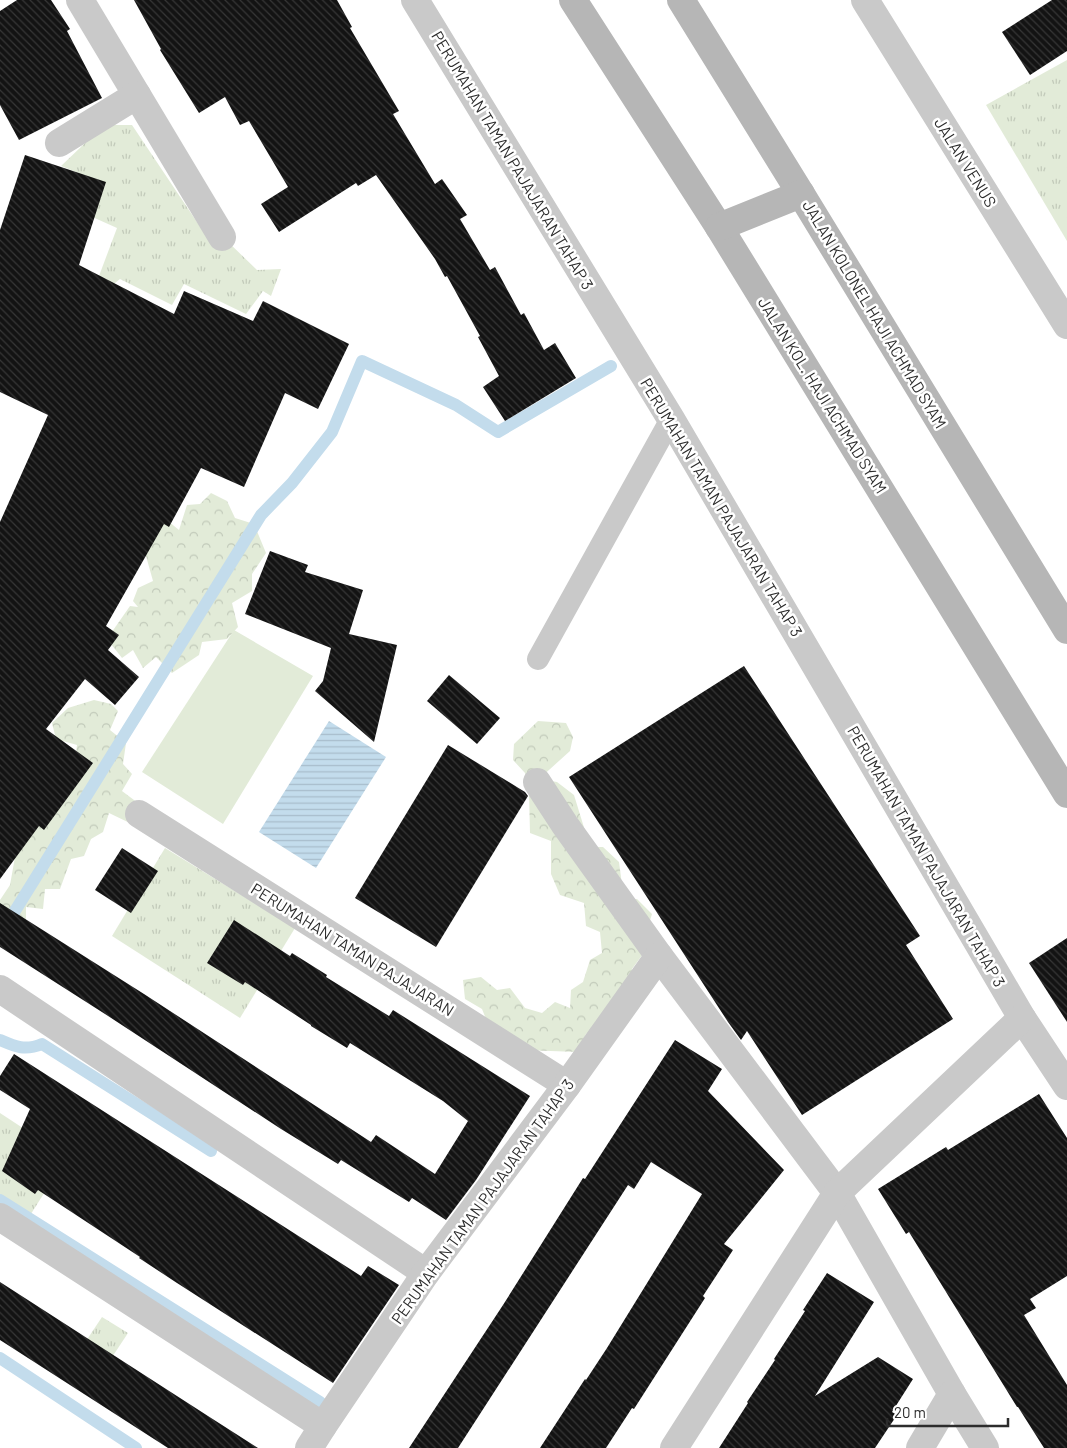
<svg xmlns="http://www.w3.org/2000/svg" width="1067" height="1448" font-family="Barlow,sans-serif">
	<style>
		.grass { fill: url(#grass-tufts) }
		.forest { fill: url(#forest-crowns) }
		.pitch { fill: #e2ebd8 }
		.water { fill: url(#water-rules) }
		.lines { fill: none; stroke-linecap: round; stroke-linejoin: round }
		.stream { stroke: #c3dcec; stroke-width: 12 }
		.building { fill: url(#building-back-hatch) }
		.service { stroke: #c9c9c9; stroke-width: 22 }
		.minor { stroke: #c9c9c9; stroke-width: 28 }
		.secondary { stroke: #b6b6b6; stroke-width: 28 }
		.labels { text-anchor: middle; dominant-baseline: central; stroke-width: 5; stroke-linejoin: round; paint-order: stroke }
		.street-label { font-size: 16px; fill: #2c2c2c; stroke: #fff }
	</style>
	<defs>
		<pattern id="grass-tufts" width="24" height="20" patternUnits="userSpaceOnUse" patternTransform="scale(1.25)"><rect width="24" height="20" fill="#e2ebd8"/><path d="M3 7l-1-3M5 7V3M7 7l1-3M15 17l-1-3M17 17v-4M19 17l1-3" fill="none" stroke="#c2caba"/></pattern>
		<pattern id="forest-crowns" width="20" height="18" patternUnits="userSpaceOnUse" patternTransform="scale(1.25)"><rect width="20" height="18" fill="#e2ebd8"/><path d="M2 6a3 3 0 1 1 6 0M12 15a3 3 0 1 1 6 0" fill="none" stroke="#c2caba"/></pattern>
		<pattern id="water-rules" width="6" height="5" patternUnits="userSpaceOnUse" patternTransform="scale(1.25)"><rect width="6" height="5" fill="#c3dcec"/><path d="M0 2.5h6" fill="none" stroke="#a8bdcb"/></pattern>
		<pattern id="building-back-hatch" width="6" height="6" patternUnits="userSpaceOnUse" patternTransform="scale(1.25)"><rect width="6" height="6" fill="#131313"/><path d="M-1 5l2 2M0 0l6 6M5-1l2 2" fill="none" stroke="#363636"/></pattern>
	</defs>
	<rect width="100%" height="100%" fill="#fff"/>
	<!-- grass -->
	<g class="grass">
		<polygon points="1067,60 1067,241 986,105"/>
		<polygon points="104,125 132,125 213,246 225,239 257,270 281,269 271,296 263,291 246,314 184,284 172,305 120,279 110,287 96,284 117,228 79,211 94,179 61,166"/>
		<polygon points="165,848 295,928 240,1018 112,936"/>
		<polygon points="0,1113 67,1157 29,1217 0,1198"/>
		<polygon points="102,1317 128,1333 87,1395 62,1377"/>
	</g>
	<!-- forest -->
	<g class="forest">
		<polygon points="211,493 227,501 235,518 254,524 266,553 252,574 252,591 232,603 238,627 227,639 202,642 199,655 172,673 156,657 143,668 133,650 122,658 107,639 130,606 138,607 133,601 138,588 153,581 146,556 123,543 168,521 179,530 187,505 200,504"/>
		<polygon points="94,700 111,704 118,711 110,730 126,743 123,764 132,774 122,791 158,818 136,826 109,813 103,832 91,839 84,856 71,859 60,889 45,889 43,909 26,907 26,920 5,936 0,947 0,900 10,885 17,846 74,766 77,745 56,739 52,723 68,708"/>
		<polygon points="538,721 566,723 573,737 570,751 539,779 557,782 574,795 590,847 603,847 619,862 624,900 637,899 652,914 647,930 643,954 632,969 633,985 612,1020 586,1034 578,1052 523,1050 490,1029 482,1009 465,999 463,980 481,977 497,990 510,988 525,1008 542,1013 555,1002 570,1008 571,990 583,982 590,960 602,953 600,932 586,926 584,903 560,895 551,874 551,841 530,833 529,794 525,773 513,760 514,744"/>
	</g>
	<!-- pitch -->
	<polygon class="pitch" points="234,630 313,676 223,824 142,772"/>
	<!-- water -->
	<polygon class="water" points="329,721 386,757 316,868 259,832"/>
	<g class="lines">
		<!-- stream -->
		<g class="stream">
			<polyline points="0,935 261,515 292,483 332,432 362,361 456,405 498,432 611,366"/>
			<path d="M0,1040C16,1047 25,1051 42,1044L211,1151"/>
			<polyline points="0,1200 320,1402"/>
			<polyline points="0,1358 136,1448"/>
		</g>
	</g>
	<!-- building -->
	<g class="building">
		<polygon points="17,0 51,0 70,29 67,31 102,98 19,140 0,105 0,11"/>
		<polygon points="134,0 337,0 352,27 350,28 399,111 393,114 435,184 442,179 467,215 460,219 490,270 495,267 521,315 524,313 544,350 555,343 576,378 505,421 483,387 499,376 478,337 480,336 447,276 445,277 435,259 376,175 358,186 356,183 279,232 261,204 288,187 249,121 240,125 225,97 199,113 160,50 161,49"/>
		<polygon points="1052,0 1067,0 1067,51 1030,75 1002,32"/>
		<polygon points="25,155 106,182 79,265 174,314 184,291 253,321 263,301 349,344 318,409 285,393 244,487 201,468 169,527 164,524 106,626 119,635 108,650 139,677 115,705 85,679 46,729 93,763 44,830 39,826 0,879 0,522 48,415 0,392 0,230"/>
		<polygon points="270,551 308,565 305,572 363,590 349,634 397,645 374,742 315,691 323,681 331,648 245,614"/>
		<polygon points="744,666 920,936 906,945 953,1019 802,1115 747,1031 741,1040 728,1022 569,777"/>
		<polygon points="449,675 500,718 477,744 427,701"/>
		<polygon points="448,745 525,792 528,796 436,947 355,898"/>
		<polygon points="122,848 158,871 131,913 95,890"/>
		<polygon points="0,903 144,994 371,1142 376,1135 435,1174 468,1121 443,1101 350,1043 347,1048 311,1026 311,1025 245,982 243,985 207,963 234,920 290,956 292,953 327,975 326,977 389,1016 393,1010 530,1096 476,1180 446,1220 412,1198 409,1202 341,1160 338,1164 281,1129 105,1014 0,947"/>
		<polygon points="1067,938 1067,1022 1029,963"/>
		<polygon points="675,1040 722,1069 708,1091 784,1170 724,1244 733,1250 703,1296 705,1298 634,1409 632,1408 606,1448 540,1448 585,1379 586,1380 607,1348 702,1194 651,1162 634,1189 628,1185 458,1448 409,1448 503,1305 583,1178 585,1179"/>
		<polygon points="14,1054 361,1276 368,1266 399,1285 333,1383 177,1283 139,1258 140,1257 38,1190 35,1194 2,1171 30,1109 0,1090 0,1076"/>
		<polygon points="1039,1094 1067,1138 1067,1276 1030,1299 1036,1308 1024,1315 1067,1385 1067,1448 1044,1448 1018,1407 1017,1407 909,1232 906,1234 878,1189 946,1147 948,1150"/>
		<polygon points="827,1273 874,1302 815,1396 878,1357 913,1379 892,1412 897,1415 875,1448 719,1448 748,1403 747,1402 775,1360 774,1359 805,1311 803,1310"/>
		<polygon points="0,1282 208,1416 258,1448 168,1448 0,1340"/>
	</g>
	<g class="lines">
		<!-- service -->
		<polyline class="service" points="538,659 671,419"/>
		<!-- minor -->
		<g class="minor">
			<polyline points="80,0 222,237"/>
			<polyline points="415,0 671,419 1022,1018 1067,1086"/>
			<polyline points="865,0 1067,325"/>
			<polyline points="59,143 137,95"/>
			<polyline points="537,782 565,825 659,956 837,1193 952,1394 985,1448"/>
			<polyline points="139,814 567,1085"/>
			<polyline points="0,989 426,1273"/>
			<polyline points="0,1217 323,1426"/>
			<polyline points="309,1448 323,1426 426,1273 567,1085 659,956"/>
			<polyline points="674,1448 837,1193 1022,1018"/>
			<polyline points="920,1448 952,1394"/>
		</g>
		<!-- secondary -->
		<g class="secondary">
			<polyline points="573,0 719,227 1067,794"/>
			<polyline points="681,0 801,194 1067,630"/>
			<polyline points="719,227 801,194"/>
		</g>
	</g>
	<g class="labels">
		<!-- street labels -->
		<g class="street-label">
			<text transform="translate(513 160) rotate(59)">PERUMAHAN TAMAN PAJAJARAN TAHAP 3</text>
			<text transform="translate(966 162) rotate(58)">JALAN VENUS</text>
			<text transform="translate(875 314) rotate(59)">JALAN KOLONEL HAJI ACHMAD SYAM</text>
			<text transform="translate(823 395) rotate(58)">JALAN KOL. HAJI ACHMAD SYAM</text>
			<text transform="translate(722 507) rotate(59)">PERUMAHAN TAMAN PAJAJARAN TAHAP 3</text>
			<text transform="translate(927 856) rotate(60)">PERUMAHAN TAMAN PAJAJARAN TAHAP 3</text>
			<text transform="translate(353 949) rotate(32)">PERUMAHAN TAMAN PAJAJARAN</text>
			<text transform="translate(482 1201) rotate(-54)">PERUMAHAN TAMAN PAJAJARAN TAHAP 3</text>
		</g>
	</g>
	<!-- scale -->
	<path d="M887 1418v8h121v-8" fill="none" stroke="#2c2c2c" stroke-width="2.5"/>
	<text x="894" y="1418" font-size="15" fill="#2c2c2c" stroke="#ffffff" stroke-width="4" paint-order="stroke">20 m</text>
</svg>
